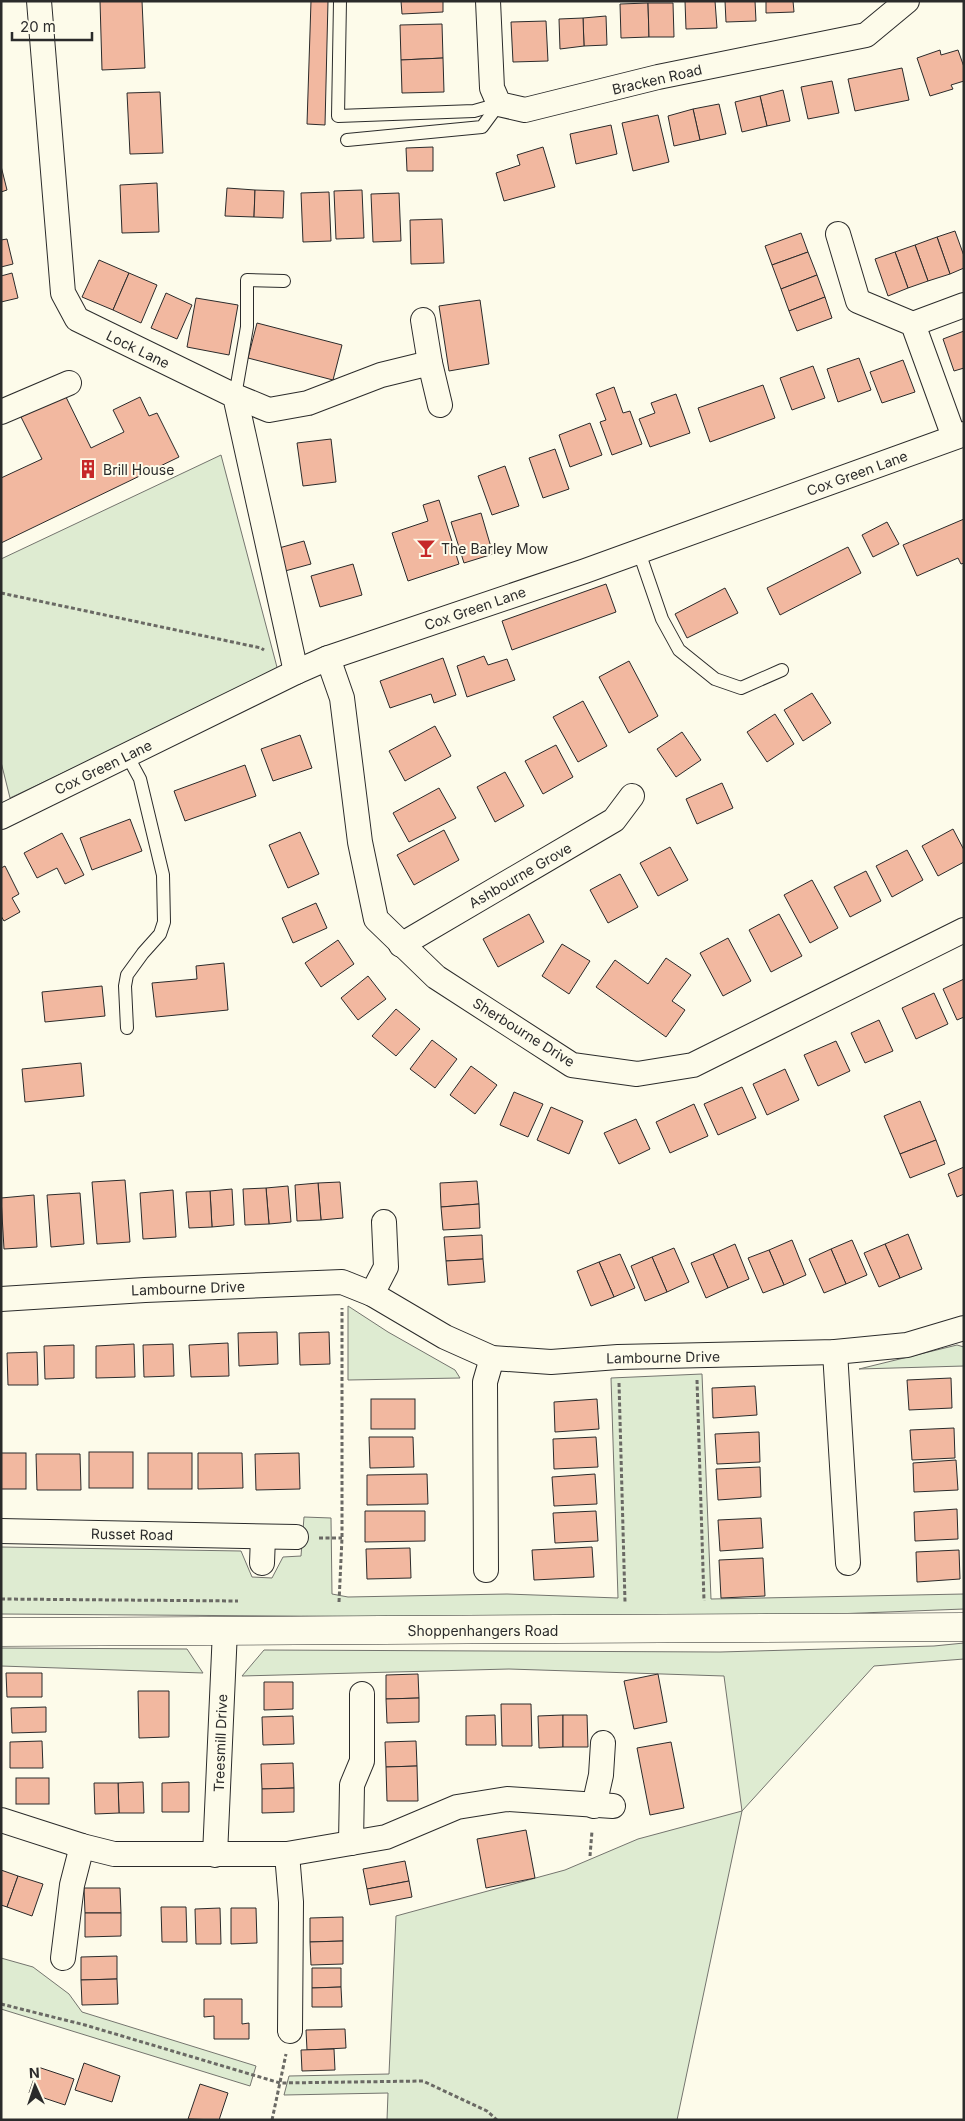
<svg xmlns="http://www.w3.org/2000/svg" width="965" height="2121" font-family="Inter,sans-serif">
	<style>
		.green { fill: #deebd1; stroke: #74746e }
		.building { fill: #f2b8a0; stroke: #2b2b2b }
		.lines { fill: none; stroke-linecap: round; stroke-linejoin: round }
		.lane-casing { stroke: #2b2b2b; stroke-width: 14 }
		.street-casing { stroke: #2b2b2b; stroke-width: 26 }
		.secondary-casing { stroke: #2b2b2b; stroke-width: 29 }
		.path { stroke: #6a6964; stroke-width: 3; stroke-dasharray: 4 2.5; stroke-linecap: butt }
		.lane { stroke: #fdfbea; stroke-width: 12 }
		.street { stroke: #fdfbea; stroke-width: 24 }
		.secondary { stroke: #fdfbea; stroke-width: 28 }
		.labels { text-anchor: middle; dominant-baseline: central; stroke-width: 4; stroke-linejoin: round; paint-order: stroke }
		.street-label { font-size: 14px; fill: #2b2b2b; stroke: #fdfbea }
		.poi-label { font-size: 14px; fill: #2b2b2b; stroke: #fdfbea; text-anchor: start }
	</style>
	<rect width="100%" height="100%" fill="#fdfbea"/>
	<!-- green -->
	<g class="green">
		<polygon points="221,455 278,671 10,798 1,762 1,559"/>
		<polygon points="348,1306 388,1332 455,1370 460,1378 348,1380"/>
		<polygon points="957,1345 964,1347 964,1366 859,1369"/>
		<polygon points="702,1374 711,1599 964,1594 964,1609 706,1619 1,1614 1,1547 241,1551 252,1577 272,1578 283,1557 301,1556 304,1517 331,1518 332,1594 348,1597 507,1594 618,1598 611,1378"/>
		<polygon points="964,1643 964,1659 874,1666 742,1811 677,2120 387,2120 388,2093 284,2095 289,2076 389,2074 396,1916 565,1870 638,1839 742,1811 724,1676 509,1669 242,1676 264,1650 720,1652 934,1646"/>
		<polygon points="1,1648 187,1649 203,1673 1,1666"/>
		<polygon points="1,1958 33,1967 69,1994 82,2012 256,2066 250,2086 1,2009"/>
	</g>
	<!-- building -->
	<g class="building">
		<polygon points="100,1 142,1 145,68 102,70"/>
		<polygon points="311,1 328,1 325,125 307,124"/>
		<polygon points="401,1 443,1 443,12 402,14"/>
		<polygon points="685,1 715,1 717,28 686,29"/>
		<polygon points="725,1 755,1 756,21 726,22"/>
		<polygon points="766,1 793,1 794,12 766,13"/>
		<polygon points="648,3 649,37 621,38 620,4"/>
		<polygon points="648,3 673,3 674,37 649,37"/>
		<polygon points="606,16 607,45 584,46 583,18"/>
		<polygon points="583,18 584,46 560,49 559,19"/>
		<polygon points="546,21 548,61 513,62 511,22"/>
		<polygon points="442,24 443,58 401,60 400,25"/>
		<polygon points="940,50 941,55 958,50 964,67 964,81 951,85 953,89 930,96 917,58"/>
		<polygon points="443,58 444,92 402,93 401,60"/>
		<polygon points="902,68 909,100 855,111 848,79"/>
		<polygon points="832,81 839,113 808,119 801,87"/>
		<polygon points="783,90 790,121 767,126 760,96"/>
		<polygon points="160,92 163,153 130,154 127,93"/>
		<polygon points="760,96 767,126 742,132 735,102"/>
		<polygon points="719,104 726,134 700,140 693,109"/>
		<polygon points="693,109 700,140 674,146 668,116"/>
		<polygon points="658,115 669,162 633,171 622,123"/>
		<polygon points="611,125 617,154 576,164 570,134"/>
		<polygon points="433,147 433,171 407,171 406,148"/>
		<polygon points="543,147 555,187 504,201 496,173 520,165 517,155"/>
		<polygon points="1,166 7,190 1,192"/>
		<polygon points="157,183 159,232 122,233 120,185"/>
		<polygon points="227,188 255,190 254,217 225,216"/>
		<polygon points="255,190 284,191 283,218 254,217"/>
		<polygon points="362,190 364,238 336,239 334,191"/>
		<polygon points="329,192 331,241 303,242 301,193"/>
		<polygon points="399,193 401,241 373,242 371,194"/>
		<polygon points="442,219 444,263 411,264 410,220"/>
		<polygon points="955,231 964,256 964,268 950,274 937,237"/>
		<polygon points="801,233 808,252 772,265 765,246"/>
		<polygon points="937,237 950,274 928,281 915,245"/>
		<polygon points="7,239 13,264 1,267 1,240"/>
		<polygon points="915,245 928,281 908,288 895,252"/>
		<polygon points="808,252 817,275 781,289 772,265"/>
		<polygon points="895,252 908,288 888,296 875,259"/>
		<polygon points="99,260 129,273 113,310 82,297"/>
		<polygon points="12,273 18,298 1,302 1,276"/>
		<polygon points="129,273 157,285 141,323 113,310"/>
		<polygon points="817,275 825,297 789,311 781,289"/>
		<polygon points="166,293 192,305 177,339 151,328"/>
		<polygon points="825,297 832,318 797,331 789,311"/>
		<polygon points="196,298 238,305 229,355 187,347"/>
		<polygon points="480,300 489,364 449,371 439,306"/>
		<polygon points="257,323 342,345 333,380 248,358"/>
		<polygon points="964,331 964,368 954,371 943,339"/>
		<polygon points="859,358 871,390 838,402 827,369"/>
		<polygon points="903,360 915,392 882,403 870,372"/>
		<polygon points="813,366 825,398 792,410 780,378"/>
		<polygon points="763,385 775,418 710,442 698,408"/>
		<polygon points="614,387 623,413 630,411 642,444 612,455 600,422 606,420 596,394"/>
		<polygon points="676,394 690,433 650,447 639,419 655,413 651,403"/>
		<polygon points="65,395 91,448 124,432 113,410 140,397 149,416 157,413 179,457 1,543 1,478 42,459 21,417"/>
		<polygon points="590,423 602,455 570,467 559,435"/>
		<polygon points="331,439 336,482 303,486 297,443"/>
		<polygon points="555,449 569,489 543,498 529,458"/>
		<polygon points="505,466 519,506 492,515 478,476"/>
		<polygon points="439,500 459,564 408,581 392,533 428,521 423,505"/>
		<polygon points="481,513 493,554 464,563 451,522"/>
		<polygon points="964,519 964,563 961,564 958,558 917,576 903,545"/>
		<polygon points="887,522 899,544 873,557 862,535"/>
		<polygon points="304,541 311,564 285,571 279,548"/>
		<polygon points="848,547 861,573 780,615 767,588"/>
		<polygon points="353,564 362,595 320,607 311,576"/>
		<polygon points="606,584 616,612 512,650 502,621"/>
		<polygon points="725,588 738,613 687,638 675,614"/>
		<polygon points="484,656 488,665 507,659 515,680 467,697 457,666"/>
		<polygon points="443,658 456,695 434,703 431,694 390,708 380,681"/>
		<polygon points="629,661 658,716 629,733 599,677"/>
		<polygon points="812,693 831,723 803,741 784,710"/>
		<polygon points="583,701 607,746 578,762 553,717"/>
		<polygon points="775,714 794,744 767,762 747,732"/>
		<polygon points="435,726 451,756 405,781 389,751"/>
		<polygon points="682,732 701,760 676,777 657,749"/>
		<polygon points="300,735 312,768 273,781 261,749"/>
		<polygon points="556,745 573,777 543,794 525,761"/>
		<polygon points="245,765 256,796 185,821 174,791"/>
		<polygon points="505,772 524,806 495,822 477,787"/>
		<polygon points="722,783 733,808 697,824 686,799"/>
		<polygon points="439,788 456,818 409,842 393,813"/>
		<polygon points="130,819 142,851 92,870 80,838"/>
		<polygon points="953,829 964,850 964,862 938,876 922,846"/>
		<polygon points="444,830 459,860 414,885 397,855"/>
		<polygon points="300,832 319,874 288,888 269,845"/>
		<polygon points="62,833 84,875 65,884 57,868 37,878 24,853"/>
		<polygon points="670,847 688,880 658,896 640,863"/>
		<polygon points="907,850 923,880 892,897 876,866"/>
		<polygon points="5,866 19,894 12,898 20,912 4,921 1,916 1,868"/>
		<polygon points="866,871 881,901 850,917 834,887"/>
		<polygon points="620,874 638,907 608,923 590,890"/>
		<polygon points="812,880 838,928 810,943 784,895"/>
		<polygon points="316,903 327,928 293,943 282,918"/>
		<polygon points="529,914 544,942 498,967 483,939"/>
		<polygon points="779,914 802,956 771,972 749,930"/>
		<polygon points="728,938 751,981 723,996 700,953"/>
		<polygon points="338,940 354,964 321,987 305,963"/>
		<polygon points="562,944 590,961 569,994 542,976"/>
		<polygon points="666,958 691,975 672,1001 685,1010 666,1037 596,987 615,960 648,984"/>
		<polygon points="224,963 228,1010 156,1017 152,983 197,979 196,966"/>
		<polygon points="368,976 386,999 358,1020 341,998"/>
		<polygon points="964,979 964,1017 957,1020 943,989"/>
		<polygon points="102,986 105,1016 45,1022 42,992"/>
		<polygon points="934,993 948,1024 916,1039 902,1008"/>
		<polygon points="396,1009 420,1029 396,1056 372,1036"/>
		<polygon points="879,1020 893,1051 865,1063 851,1033"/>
		<polygon points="432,1040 457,1059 435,1088 410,1069"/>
		<polygon points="836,1041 850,1071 818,1086 804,1055"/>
		<polygon points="81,1063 84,1096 25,1102 22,1069"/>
		<polygon points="471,1066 497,1085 475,1114 450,1095"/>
		<polygon points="785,1069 799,1100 767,1115 753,1084"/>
		<polygon points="742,1087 756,1118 718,1135 704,1104"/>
		<polygon points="514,1092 543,1104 528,1137 500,1125"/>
		<polygon points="920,1101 936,1140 900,1154 884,1116"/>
		<polygon points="694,1104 708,1136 670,1153 656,1122"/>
		<polygon points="551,1107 583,1121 569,1154 537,1140"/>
		<polygon points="636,1119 650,1149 619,1164 604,1133"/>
		<polygon points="936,1140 945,1164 910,1178 900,1154"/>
		<polygon points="964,1167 964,1194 957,1197 948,1174"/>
		<polygon points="125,1180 130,1242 97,1244 92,1182"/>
		<polygon points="477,1181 479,1204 441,1207 440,1183"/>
		<polygon points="340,1182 343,1218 321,1220 318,1183"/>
		<polygon points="318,1183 321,1220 297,1221 295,1185"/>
		<polygon points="288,1186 291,1222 269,1224 266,1188"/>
		<polygon points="266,1188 269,1224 245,1225 243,1189"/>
		<polygon points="232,1189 234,1225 212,1227 210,1191"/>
		<polygon points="173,1190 176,1237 143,1239 140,1193"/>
		<polygon points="210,1191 212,1227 189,1228 186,1192"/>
		<polygon points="80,1193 84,1244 51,1247 47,1195"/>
		<polygon points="34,1195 37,1247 4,1249 1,1198"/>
		<polygon points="479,1204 480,1228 443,1230 441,1207"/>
		<polygon points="908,1234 922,1269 900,1278 885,1244"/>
		<polygon points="482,1235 483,1259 446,1261 444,1237"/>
		<polygon points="792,1240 806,1275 784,1285 769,1250"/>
		<polygon points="852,1240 867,1275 846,1284 831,1249"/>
		<polygon points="735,1244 749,1279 728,1288 713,1254"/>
		<polygon points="885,1244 900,1278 879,1287 864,1253"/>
		<polygon points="674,1248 689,1282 667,1292 652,1257"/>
		<polygon points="831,1249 846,1284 824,1293 809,1259"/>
		<polygon points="769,1250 784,1285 763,1293 748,1258"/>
		<polygon points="620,1254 635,1288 614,1297 599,1262"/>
		<polygon points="713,1254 728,1288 706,1298 691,1263"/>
		<polygon points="652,1257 667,1292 645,1301 631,1266"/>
		<polygon points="483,1259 485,1282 448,1285 446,1261"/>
		<polygon points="599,1262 614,1297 591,1306 577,1271"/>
		<polygon points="277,1332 278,1364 239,1366 238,1333"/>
		<polygon points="329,1332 330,1364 300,1365 299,1333"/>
		<polygon points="228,1343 229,1376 191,1377 189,1345"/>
		<polygon points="134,1344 135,1377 96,1378 96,1346"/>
		<polygon points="173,1344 174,1376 144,1377 143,1345"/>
		<polygon points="74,1345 74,1378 45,1379 44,1346"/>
		<polygon points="37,1352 38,1385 8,1385 7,1353"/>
		<polygon points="951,1378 952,1408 909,1410 907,1380"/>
		<polygon points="755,1386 757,1415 713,1418 712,1388"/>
		<rect x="371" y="1399" width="44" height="30"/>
		<polygon points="597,1399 599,1429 555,1432 554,1402"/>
		<polygon points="954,1428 955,1458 912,1460 910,1430"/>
		<polygon points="759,1432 760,1462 717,1464 715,1434"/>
		<polygon points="369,1437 413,1437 414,1467 370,1468"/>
		<polygon points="596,1437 598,1467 554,1469 553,1439"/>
		<rect x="89" y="1452" width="44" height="36"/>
		<rect x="1" y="1453" width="25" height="36"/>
		<rect x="148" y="1453" width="44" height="36"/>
		<polygon points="198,1453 242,1453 243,1488 198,1489"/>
		<polygon points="299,1453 300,1489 256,1490 255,1454"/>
		<polygon points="36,1454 80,1454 81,1490 37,1490"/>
		<polygon points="956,1460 958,1490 914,1492 913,1463"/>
		<polygon points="760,1467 761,1497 718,1500 716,1469"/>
		<polygon points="427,1474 428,1504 367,1505 367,1475"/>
		<polygon points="595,1474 597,1504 554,1506 552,1477"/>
		<polygon points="957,1509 958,1539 915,1541 914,1512"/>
		<polygon points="365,1511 425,1511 425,1541 365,1542"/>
		<polygon points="596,1511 598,1541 555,1543 553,1513"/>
		<polygon points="761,1518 763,1548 720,1551 718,1520"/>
		<polygon points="592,1547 594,1577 534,1580 532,1550"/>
		<polygon points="410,1548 411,1578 367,1579 366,1549"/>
		<polygon points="959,1550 960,1579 917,1582 916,1552"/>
		<polygon points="763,1558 765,1596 721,1598 719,1560"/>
		<polygon points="6,1673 42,1673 42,1697 7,1697"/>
		<polygon points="418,1674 419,1698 386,1699 386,1675"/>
		<polygon points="658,1674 667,1722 634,1729 624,1681"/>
		<polygon points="264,1682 293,1682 293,1709 264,1710"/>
		<polygon points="138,1691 169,1691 169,1737 139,1738"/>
		<polygon points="419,1698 419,1722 387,1723 386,1699"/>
		<polygon points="501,1704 531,1704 532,1746 502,1746"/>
		<polygon points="46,1707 46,1732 12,1733 11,1708"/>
		<polygon points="495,1715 496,1745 466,1745 466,1716"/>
		<polygon points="563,1715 563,1747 539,1748 538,1716"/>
		<polygon points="563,1715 587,1715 588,1747 563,1747"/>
		<polygon points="293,1716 294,1744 263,1745 262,1717"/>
		<polygon points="42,1741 43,1768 10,1768 10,1742"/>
		<polygon points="416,1741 417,1766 386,1767 385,1742"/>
		<polygon points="671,1742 684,1808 650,1815 637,1748"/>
		<polygon points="293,1763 294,1788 262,1789 261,1764"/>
		<polygon points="417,1766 418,1801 387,1801 386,1767"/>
		<rect x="16" y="1778" width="33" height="26"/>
		<polygon points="143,1782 144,1813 119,1813 118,1783"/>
		<polygon points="189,1782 189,1812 162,1812 162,1783"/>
		<polygon points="94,1783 118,1783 119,1813 95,1814"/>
		<polygon points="294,1788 294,1812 262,1813 262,1789"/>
		<polygon points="526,1830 535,1878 486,1888 477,1839"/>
		<polygon points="405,1861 409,1881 367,1889 363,1869"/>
		<polygon points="1,1870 18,1876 7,1907 1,1905"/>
		<polygon points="18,1876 43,1884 32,1916 7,1907"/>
		<polygon points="409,1881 412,1897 370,1905 367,1889"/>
		<polygon points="84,1888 120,1888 121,1913 85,1913"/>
		<polygon points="161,1907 186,1907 187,1942 162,1942"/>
		<polygon points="220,1908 221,1944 196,1944 195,1909"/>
		<polygon points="231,1908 256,1908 257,1943 231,1944"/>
		<polygon points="85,1913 121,1913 121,1936 85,1937"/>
		<polygon points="343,1917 343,1941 310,1942 310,1918"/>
		<polygon points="343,1941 343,1964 311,1965 310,1942"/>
		<polygon points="117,1956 117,1979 81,1980 81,1957"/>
		<polygon points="312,1968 341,1968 341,1987 312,1988"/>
		<polygon points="117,1979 118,2004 82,2005 81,1980"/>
		<polygon points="341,1987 342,2007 312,2007 312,1988"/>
		<polygon points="204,1999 242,1999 242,2024 249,2023 249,2039 214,2039 214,2016 204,2017"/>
		<polygon points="345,2029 346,2048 307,2050 306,2030"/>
		<polygon points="334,2049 335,2070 302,2071 301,2050"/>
		<polygon points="84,2063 120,2076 112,2102 75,2090"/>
		<polygon points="38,2067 74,2079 65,2105 29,2093"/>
		<polygon points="200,2084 228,2093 219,2120 188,2119"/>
	</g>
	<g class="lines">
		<!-- lane casing -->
		<g class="lane-casing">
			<g id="lane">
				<polyline points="340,1 338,116 474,111 499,104"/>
				<polyline points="347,140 482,127 499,104"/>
				<polyline points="235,396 247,327 247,280 284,281"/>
				<polyline points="639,552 662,619 679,650 715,679 741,688 782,670"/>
				<polyline points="127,755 140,779 163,875 164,922 160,934 143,953 127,975 125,986 127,1028"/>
			</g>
		</g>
		<!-- street casing -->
		<g class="street-casing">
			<g id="street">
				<polyline points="39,1 63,293 77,319 235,396 296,672"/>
				<polyline points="488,1 492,88 499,104 525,110 658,77 866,35 907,1"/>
				<polyline points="838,234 858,301 913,324 954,437"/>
				<polyline points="913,324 964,305"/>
				<polyline points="430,363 440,405"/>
				<polyline points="235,396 269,410 308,403 381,375 430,363 423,320"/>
				<polyline points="1,412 69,383"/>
				<polyline points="328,658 342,698 360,842 376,919 436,977 572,1065 637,1074 693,1065 964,930"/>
				<polyline points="1,817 296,672 328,658 585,571 964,434"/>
				<polyline points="401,945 614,820 632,796"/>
				<polyline points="372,1294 386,1267 384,1222"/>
				<polyline points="1,1299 145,1290 342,1282 372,1294 445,1337 492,1358 551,1362 618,1357 835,1352 907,1345 964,1328"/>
				<polyline points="835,1352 848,1563"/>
				<polyline points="1,1531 296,1537"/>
				<polyline points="262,1563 263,1537"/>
				<polyline points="486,1570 485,1382 492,1358"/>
				<polyline points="594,1806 601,1775 603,1743"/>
				<polyline points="1,1820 82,1846 114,1854 287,1854 386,1837 457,1807 507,1799 613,1806"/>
				<polyline points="351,1843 352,1785 362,1761 362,1694"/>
				<polyline points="287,1854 291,1902 290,2031"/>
				<polyline points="215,1855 225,1630"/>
				<polyline points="63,1958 72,1885 82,1846"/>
			</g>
		</g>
		<!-- secondary casing -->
		<g class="secondary-casing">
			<polyline id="secondary" points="1,1632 964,1627"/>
		</g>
		<!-- path -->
		<g class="path">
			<polyline points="1,593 261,648 264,650"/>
			<polyline points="697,1380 704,1601"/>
			<polyline points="619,1383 625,1602"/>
			<polyline points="319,1538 342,1538"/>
			<polyline points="1,1599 238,1601"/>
			<polyline points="339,1602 342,1538 342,1308"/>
			<polyline points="590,1856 592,1831"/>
			<polyline points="1,2004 85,2025 280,2083 423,2081 487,2111 497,2120"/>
			<polyline points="272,2120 286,2054"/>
		</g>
		<!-- lane -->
		<use href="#lane" class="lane"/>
		<!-- street -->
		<use href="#street" class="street"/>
		<!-- secondary -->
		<use href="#secondary" class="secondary"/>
	</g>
	<!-- icons -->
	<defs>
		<g id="building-bare" transform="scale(1.5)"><path d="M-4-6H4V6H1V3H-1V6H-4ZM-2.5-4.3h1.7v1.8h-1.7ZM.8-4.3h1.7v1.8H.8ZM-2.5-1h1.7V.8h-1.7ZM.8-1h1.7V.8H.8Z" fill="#c62828" stroke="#fdfbea" stroke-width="2.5" paint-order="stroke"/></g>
		<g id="bar-bare" transform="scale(1.5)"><path d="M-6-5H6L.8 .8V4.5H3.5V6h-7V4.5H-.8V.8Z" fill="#c62828" stroke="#fdfbea" stroke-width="2.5" paint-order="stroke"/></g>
	</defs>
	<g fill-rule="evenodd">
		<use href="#building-bare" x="88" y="469"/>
		<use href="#bar-bare" x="426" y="548"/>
	</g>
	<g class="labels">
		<!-- street labels -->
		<g class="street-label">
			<text transform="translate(657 79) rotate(-13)">Bracken Road</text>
			<text transform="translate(138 349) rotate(26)">Lock Lane</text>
			<text transform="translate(857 473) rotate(-20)">Cox Green Lane</text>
			<text transform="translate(475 608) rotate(-19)">Cox Green Lane</text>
			<text transform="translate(103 767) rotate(-26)">Cox Green Lane</text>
			<text transform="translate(520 875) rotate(-30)">Ashbourne Grove</text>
			<text transform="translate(524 1032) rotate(32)">Sherbourne Drive</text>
			<text transform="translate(188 1288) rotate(-2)">Lambourne Drive</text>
			<text transform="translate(663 1357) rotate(-1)">Lambourne Drive</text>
			<text transform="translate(132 1534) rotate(1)">Russet Road</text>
			<text x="483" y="1630">Shoppenhangers Road</text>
			<text transform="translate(220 1743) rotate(-88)">Treesmill Drive</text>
		</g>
		<!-- poi labels -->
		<g class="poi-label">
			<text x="103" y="469">Brill House</text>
			<text x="441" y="548">The Barley Mow</text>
		</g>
	</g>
	<!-- border -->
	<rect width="965" height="2121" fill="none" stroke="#2b2b2b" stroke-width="5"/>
	<!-- north arrow -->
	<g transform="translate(35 2086) rotate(357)" stroke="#fdfbea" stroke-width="4" paint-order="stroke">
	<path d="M0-4L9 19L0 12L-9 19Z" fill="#2b2b2b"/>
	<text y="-8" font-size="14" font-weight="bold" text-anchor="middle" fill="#2b2b2b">N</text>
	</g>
	<!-- scale -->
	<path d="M12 32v8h80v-8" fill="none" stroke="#2b2b2b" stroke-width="2.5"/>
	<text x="20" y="32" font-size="15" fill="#2b2b2b" stroke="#fdfbea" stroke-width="4" paint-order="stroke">20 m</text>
</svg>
